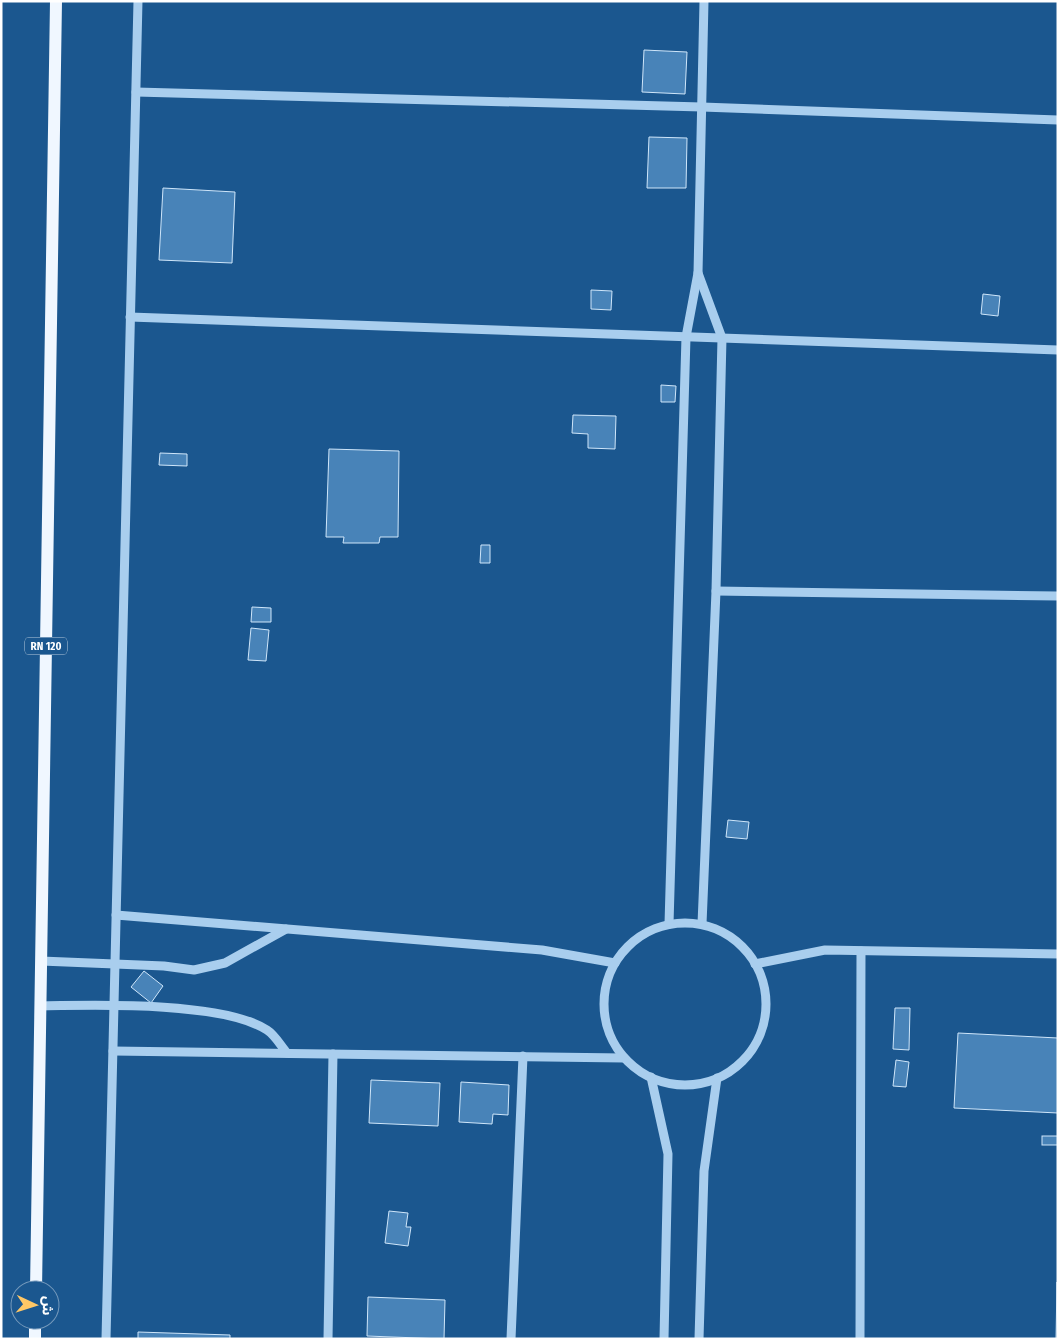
<svg xmlns="http://www.w3.org/2000/svg" width="1059" height="1340" font-family="'Fira Sans Condensed','Noto Sans Arabic',sans-serif">
	<style>
		.building { fill: #4883b8; stroke: #cfe6fa }
		.lines { fill: none; stroke-linecap: round; stroke-linejoin: round }
		.minor { stroke: #a9ceee; stroke-width: 9 }
		.major { stroke: #f0f7ff; stroke-width: 12 }
		.labels { text-anchor: middle; dominant-baseline: central; stroke-width: 4; stroke-linejoin: round; paint-order: stroke }
		.shield { fill: #1b578f; stroke: #bbcddd; stroke-width: 1 }
		.shield-label { font-size: 11px; font-weight: bold; fill: #fff }
	</style>
	<rect width="100%" height="100%" fill="#1b578f"/>
	<!-- building -->
	<g class="building">
		<polygon points="644,50 687,52 685,94 642,92"/>
		<polygon points="649,137 687,138 686,188 647,188"/>
		<polygon points="163,188 235,192 232,263 159,260"/>
		<polygon points="591,290 612,291 611,310 591,309"/>
		<polygon points="983,294 1000,296 998,316 981,314"/>
		<polygon points="661,385 676,386 675,402 661,402"/>
		<polygon points="573,415 616,416 615,449 588,448 588,434 572,433"/>
		<polygon points="329,449 399,451 398,537 380,537 379,543 343,543 344,537 326,537"/>
		<polygon points="160,453 187,454 187,466 159,465"/>
		<polygon points="481,545 490,545 490,563 480,563"/>
		<polygon points="252,607 271,608 271,622 251,622"/>
		<polygon points="251,628 269,630 266,661 248,660"/>
		<polygon points="728,820 749,822 747,839 726,837"/>
		<polygon points="144,971 163,986 151,1003 131,987"/>
		<polygon points="895,1008 910,1008 909,1050 893,1049"/>
		<polygon points="958,1033 1058,1038 1058,1113 954,1108"/>
		<polygon points="896,1060 909,1062 906,1087 893,1086"/>
		<polygon points="371,1080 440,1083 438,1126 369,1123"/>
		<polygon points="461,1082 509,1085 508,1115 493,1114 492,1124 459,1122"/>
		<rect x="1042" y="1136" width="16" height="9"/>
		<polygon points="389,1211 408,1213 406,1227 411,1227 408,1246 385,1243"/>
		<polygon points="1057,1282 1058,1339 1056,1339"/>
		<polygon points="368,1297 445,1300 444,1339 367,1336"/>
		<polygon points="138,1332 230,1335 230,1339 138,1339"/>
	</g>
	<g class="lines">
		<!-- minor -->
		<g class="minor">
			<polyline points="136,92 702,107 1058,120"/>
			<polyline points="698,273 722,338 716,591 702,924"/>
			<polyline points="130,317 1058,350"/>
			<polyline points="716,591 1058,596"/>
			<polyline points="116,915 542,950 615,963"/>
			<circle cx="685" cy="1004" r="81"/>
			<polyline points="669,924 686,337 698,273 704,1"/>
			<polyline points="41,961 164,966 194,970 225,963 286,929"/>
			<polyline points="755,964 825,950 1058,954"/>
			<path d="M40,1006C95,1005 222,1001 267,1030C275,1035 281,1046 287,1053"/>
			<polyline points="113,1051 624,1058"/>
			<polyline points="651,1077 668,1154 664,1339"/>
			<polyline points="106,1339 138,1"/>
			<polyline points="328,1339 333,1054"/>
			<polyline points="511,1339 523,1056"/>
			<polyline points="699,1339 704,1171 717,1078"/>
			<polyline points="860,1339 861,951"/>
		</g>
		<!-- major -->
		<g class="major">
			<polyline points="36,1290 56,1"/>
			<polyline points="35,1339 35,1320"/>
		</g>
	</g>
	<g class="labels">
		<!-- shield labels -->
		<rect class="shield" x="25" y="637.5" width="42" height="17" rx="4"/>
		<g class="shield-label">
			<text x="46" y="646">RN 120</text>
		</g>
	</g>
	<!-- border -->
	<rect width="1059" height="1340" fill="none" stroke="#ffffff" stroke-width="5"/>
	<!-- north arrow -->
	<g transform="translate(35 1305) rotate(94)"><circle r="24" fill="#1b578f" stroke="#769abc"/>
	<path d="M0-4L9 19L0 12L-9 19Z" fill="#ffc766"/>
	<text y="-8" font-size="14" font-weight="bold" text-anchor="middle" fill="#ffffff">ش</text>
	</g>
</svg>
